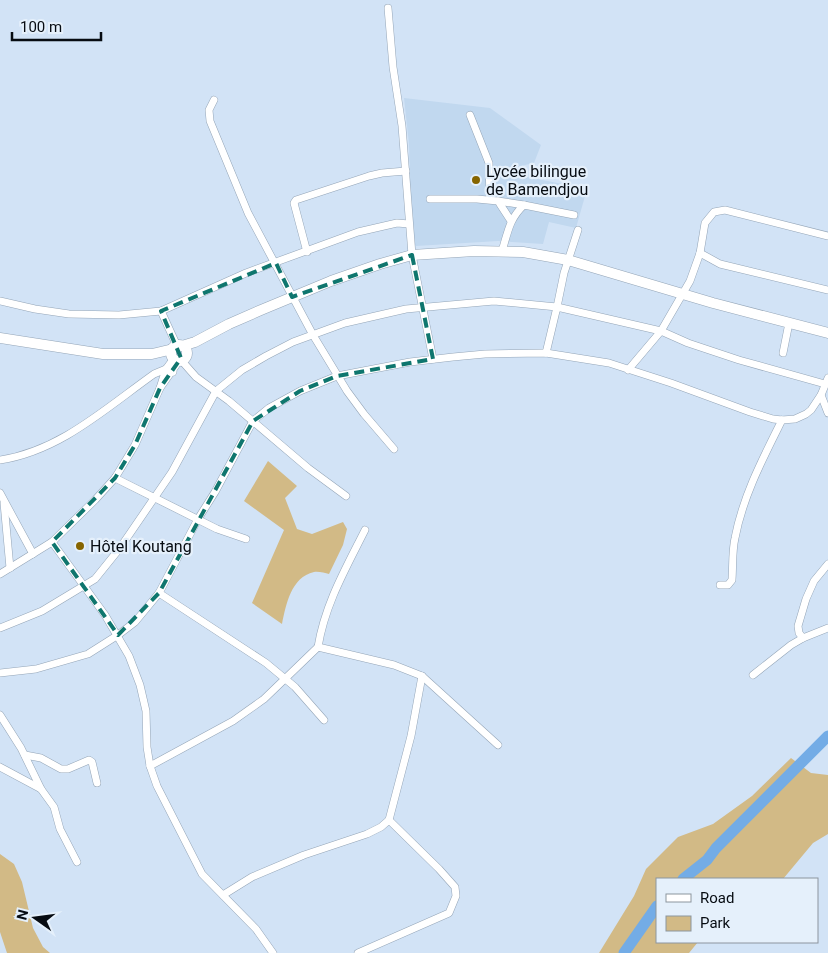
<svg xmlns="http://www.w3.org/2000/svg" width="828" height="953" font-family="Roboto,sans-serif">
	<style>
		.built { fill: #c1d8ef }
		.green { fill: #d2ba86 }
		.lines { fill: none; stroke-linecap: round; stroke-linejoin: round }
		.river { stroke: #73ace6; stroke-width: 11 }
		.street-casing { stroke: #94a5b7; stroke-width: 8 }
		.secondary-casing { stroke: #94a5b7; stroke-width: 11 }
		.street { stroke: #fff; stroke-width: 7 }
		.secondary { stroke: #fff; stroke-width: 10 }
		.marked { fill: none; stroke: #0f766e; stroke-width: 4; stroke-dasharray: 10 6; stroke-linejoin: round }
		.poi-dot { fill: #866500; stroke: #e5f0fb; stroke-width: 2 }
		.labels { text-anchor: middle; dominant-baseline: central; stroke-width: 4.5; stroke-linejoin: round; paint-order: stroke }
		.poi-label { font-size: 16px; fill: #070c12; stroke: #e5f0fb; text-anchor: start }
	</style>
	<rect width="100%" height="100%" fill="#d2e3f6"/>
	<!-- built -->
	<polygon class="built" points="404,98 490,108 541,145 534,163 498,171 587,189 576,228 549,222 543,244 498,241 416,246 414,243 411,214 409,144"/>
	<!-- green -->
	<g class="green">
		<path d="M268,461L297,486L285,498L297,529L312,534L343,522L347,529L343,545L329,574C325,573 318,571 314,572C291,577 286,605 282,624L252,603L284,530L244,501Z"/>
		<polygon points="791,758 811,773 828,775 828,834 813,843 783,879 657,879 657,942 698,942 689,953 599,953 634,896 646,869 678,837 713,824 752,796"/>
		<polygon points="0,854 14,864 22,882 33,928 43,947 50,953 7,953 0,932"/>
	</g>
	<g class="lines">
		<!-- river -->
		<g class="river">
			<polyline points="683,879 707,860 716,848 828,736"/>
			<polyline points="624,953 657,906"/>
		</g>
		<!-- street casing -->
		<g class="street-casing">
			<g id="street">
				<polyline points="388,8 393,67 402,126 412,255 433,359"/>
				<polyline points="214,100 209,110 210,121 248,213 313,335 347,391 364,414 394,449"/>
				<polyline points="470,115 489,163 490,199"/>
				<polyline points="430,199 477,199 498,201 511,221"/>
				<polyline points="498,201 524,205"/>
				<path d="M502,251C508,232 509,219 524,205L574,215"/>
				<polyline points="307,252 294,203 296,200 369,176 382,173 406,171"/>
				<polyline points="700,253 720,264 828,290"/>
				<polyline points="0,301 35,309 69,314 119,315 161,311 246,273 358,232 397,223 409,224"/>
				<polyline points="161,311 177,346"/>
				<polyline points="546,353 557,307 661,331 688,343 739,360 825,384"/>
				<polyline points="783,353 789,323"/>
				<polyline points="181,360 196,377 229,401 308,468 346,496"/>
				<polyline points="628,370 661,331 690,281 700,253 705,223 714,212 725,210 828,236"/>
				<polyline points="828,378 821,395 828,413"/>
				<polyline points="160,388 179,361"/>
				<path d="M0,460C60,451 106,408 154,374L166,369L173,372"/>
				<polyline points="115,478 217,529 246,539"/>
				<polyline points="0,493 33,554"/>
				<polyline points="4,503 10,568"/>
				<polyline points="52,542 105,615 129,656 140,685 146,711 147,747 150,766 157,786 202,874 256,929 273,953"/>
				<polyline points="0,574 52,542 95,500 115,478 135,445 160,388 166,369 174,358"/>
				<path d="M720,585H728L732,580C733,566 732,551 735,538C743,496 763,458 782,420"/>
				<polyline points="159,593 266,663 295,687 324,720"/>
				<polyline points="0,628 42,611 95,579 120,548 172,472 216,391 242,370 266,356 293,342 345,323 406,309 494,301 557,307 564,273 578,230"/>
				<polyline points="803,638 799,633 798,626 806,599 814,581 828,564"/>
				<path d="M318,647C325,604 346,568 365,530"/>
				<polyline points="0,673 36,669 88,654 118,635 135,622 159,593 198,519 215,492 253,421 269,408 300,391 337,376 410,362 453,357 485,354 546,353 609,363 671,383 750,412 773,419 782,420 795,419 806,414 811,410 821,395"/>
				<polyline points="753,675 791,645 803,638 828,628"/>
				<polyline points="0,715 21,748 41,789 54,807 60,829 77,862"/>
				<polyline points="25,755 41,758 61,769 68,769 89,760 92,762 97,783"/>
				<polyline points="150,766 233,721 264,699 318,647 394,665 422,676 498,745"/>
				<polyline points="0,767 41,789"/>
				<polyline points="223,895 252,877 304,855 367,834 381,827 389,820 411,736 422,676"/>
				<polyline points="358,953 449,913 456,896 455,887 439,869 389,820"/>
			</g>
		</g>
		<!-- secondary casing -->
		<g class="secondary-casing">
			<g id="secondary">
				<polyline points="0,338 103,354 152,354 173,349"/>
				<circle cx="179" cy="353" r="8"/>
				<polyline points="182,346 195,342 229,324 261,310 331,281 380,264 412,255 474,251 523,252 568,260 713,303 828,333"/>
			</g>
		</g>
		<!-- street -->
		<use href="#street" class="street"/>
		<!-- secondary -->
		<use href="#secondary" class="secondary"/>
	</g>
	<!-- marked area -->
	<path class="marked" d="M412,255L433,359L337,376L300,391L253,421L159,593L118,635L52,542L115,478L135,445L160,388L181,358L161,311L276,263L292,297Z"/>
	<!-- markers -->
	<g class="poi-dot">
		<circle cx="476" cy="180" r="5"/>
		<circle cx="80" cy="546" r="5"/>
	</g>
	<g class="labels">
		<!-- poi labels -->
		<g class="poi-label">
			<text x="486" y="171">Lycée bilingue<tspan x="486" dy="18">de Bamendjou</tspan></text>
			<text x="90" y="546">Hôtel Koutang</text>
		</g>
	</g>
	<!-- legend -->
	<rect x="656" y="878" width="162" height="65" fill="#e5f0fb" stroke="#8c959e"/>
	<rect x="666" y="894" width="25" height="8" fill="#ffffff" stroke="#8c959e"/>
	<text x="700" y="903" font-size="15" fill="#070c12">Road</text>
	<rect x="666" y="916" width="25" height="15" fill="#d2ba86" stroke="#8c959e"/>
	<text x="700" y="928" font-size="15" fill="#070c12">Park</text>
	<!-- north arrow -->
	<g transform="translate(35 918) rotate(284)" stroke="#e5f0fb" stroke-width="4" paint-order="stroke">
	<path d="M0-4L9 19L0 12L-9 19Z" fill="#070c12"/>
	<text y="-8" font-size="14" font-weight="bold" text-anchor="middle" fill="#070c12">N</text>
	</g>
	<!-- scale -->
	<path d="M12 32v8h89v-8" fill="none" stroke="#070c12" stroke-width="2.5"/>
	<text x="20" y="32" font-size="15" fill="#070c12" stroke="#e5f0fb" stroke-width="4" paint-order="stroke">100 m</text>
</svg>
